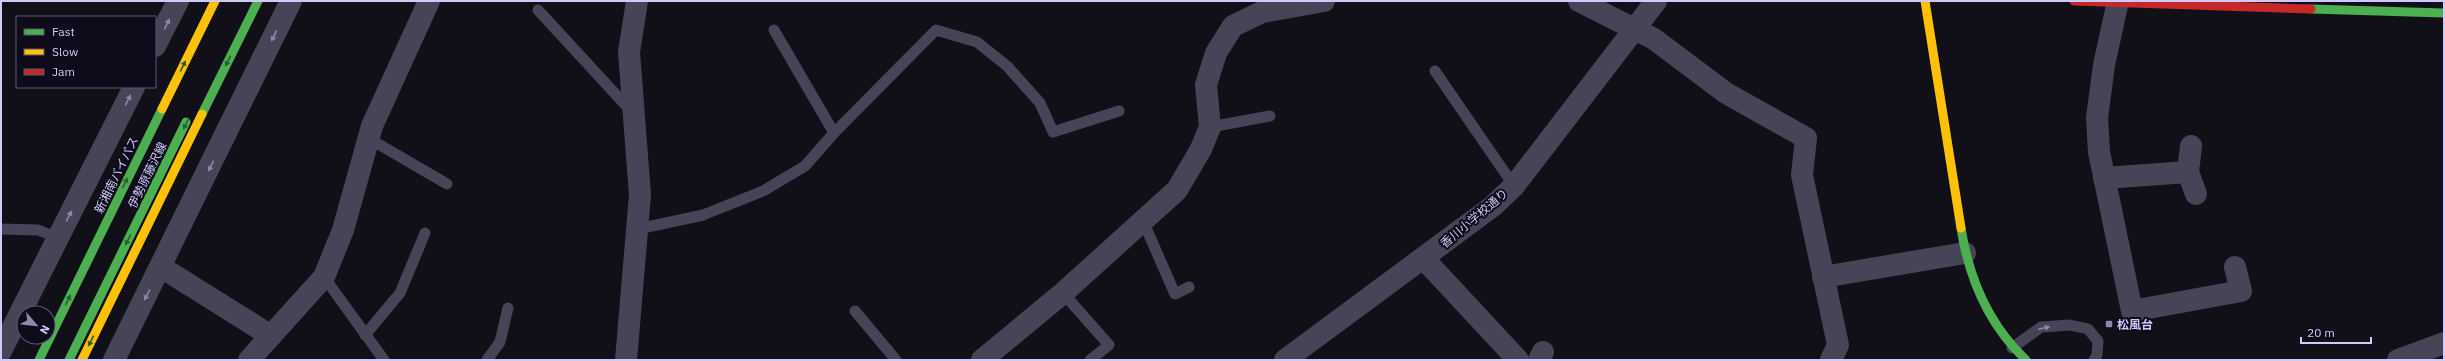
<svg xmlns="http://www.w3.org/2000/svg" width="2445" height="361" font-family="'IBM Plex Sans','Noto Sans JP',sans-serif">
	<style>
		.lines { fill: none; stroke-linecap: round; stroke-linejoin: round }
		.lane { stroke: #464558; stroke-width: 11 }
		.street { stroke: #464558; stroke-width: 22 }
		.fast { stroke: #4caf50; stroke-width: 9 }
		.slow { stroke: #ffc107; stroke-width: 9 }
		.jam { stroke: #c62828; stroke-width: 9 }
		.oneway { fill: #8a88aa }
		.oneway2 { fill: #2d5e36 }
		.poi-dot { fill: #8c89ac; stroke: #0e0c1b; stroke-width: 1.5 }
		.labels { text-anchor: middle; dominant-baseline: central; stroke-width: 4; stroke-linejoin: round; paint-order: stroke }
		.street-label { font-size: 12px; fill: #cfcafb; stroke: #0e0c1b }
		.poi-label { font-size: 12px; font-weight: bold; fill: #cfcafb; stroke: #0e0c1b; text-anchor: start }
	</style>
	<rect width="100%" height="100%" fill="#111018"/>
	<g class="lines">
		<!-- lane -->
		<g class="lane">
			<polyline points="538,10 632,112"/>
			<polyline points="774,30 834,133"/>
			<polyline points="1435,71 1514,186"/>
			<polyline points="1210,127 1270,116"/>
			<polyline points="368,138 447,184"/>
			<polyline points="1143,221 1175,294 1189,287"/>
			<polyline points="1,229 38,230 58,238"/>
			<polyline points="638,229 703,215 763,191 805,166 834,133 936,30 977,42 1007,66 1040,103 1053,132 1119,111"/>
			<polyline points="324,277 384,360"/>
			<polyline points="1063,293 1109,345 1090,360"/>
			<polyline points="855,311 896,360"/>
			<polyline points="365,335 400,293 425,233"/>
			<polyline points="2012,348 2041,327 2070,325 2088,329 2098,341 2097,355 2094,360"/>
			<polyline points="487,360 500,342 508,308"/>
		</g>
		<!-- street -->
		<g class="street">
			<polyline points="1579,1 1654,39 1726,93 1806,138 1802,175 1838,345 1831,360"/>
			<polyline points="2118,1 2104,65 2097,118 2099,152 2132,311 2241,291 2235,267"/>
			<polyline points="155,46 178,1"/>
			<polyline points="2191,146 2188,172 2196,194"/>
			<polyline points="2104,178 2188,172"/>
			<polyline points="1424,259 1518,360"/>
			<polyline points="161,267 271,336"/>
			<polyline points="1823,277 1965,253"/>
			<polyline points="1,351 134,87"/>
			<polyline points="114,360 291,1"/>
			<polyline points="249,360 324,277 343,230 372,126 429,1"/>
			<polyline points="626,360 640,195 629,52 637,1"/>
			<polyline points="982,360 1063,293 1177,190 1201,149 1210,127 1206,85 1216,53 1233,26 1262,12 1324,1"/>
			<polyline points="1285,360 1493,206 1514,186 1656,1"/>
			<polyline points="1539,360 1543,352"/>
			<polyline points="2398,360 2444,343"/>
		</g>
		<!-- fast -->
		<g class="fast">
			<polyline points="2311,9 2444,13"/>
			<polyline points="202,114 258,1"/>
			<path d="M1961,228C1969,279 1988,324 2026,360"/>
			<polyline points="39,360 162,109"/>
			<polyline points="69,360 186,122"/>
		</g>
		<!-- slow -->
		<g class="slow">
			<polyline points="1925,1 1961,228"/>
			<polyline points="162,109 215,1"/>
			<polyline points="82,360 202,114"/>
		</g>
		<!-- jam -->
		<polyline class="jam" points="2074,1 2311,9"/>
	</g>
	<!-- one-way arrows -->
	<defs><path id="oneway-solid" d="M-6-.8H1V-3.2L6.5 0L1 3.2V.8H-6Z"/></defs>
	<g class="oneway">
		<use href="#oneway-solid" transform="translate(167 24) rotate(-63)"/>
		<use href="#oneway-solid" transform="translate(274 36) rotate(116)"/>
		<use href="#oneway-solid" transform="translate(128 100) rotate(-63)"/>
		<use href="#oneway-solid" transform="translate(211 166) rotate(116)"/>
		<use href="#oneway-solid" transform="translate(69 216) rotate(-63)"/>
		<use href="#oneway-solid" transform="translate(147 295) rotate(117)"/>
		<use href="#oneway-solid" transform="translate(2044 328) rotate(-13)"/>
	</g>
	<g class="oneway2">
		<use href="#oneway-solid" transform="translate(228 61) rotate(116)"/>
		<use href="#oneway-solid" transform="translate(183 66) rotate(-64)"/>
		<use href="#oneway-solid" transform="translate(186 124) rotate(116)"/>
		<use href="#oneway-solid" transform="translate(125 183) rotate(-64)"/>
		<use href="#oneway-solid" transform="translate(128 240) rotate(116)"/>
		<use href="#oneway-solid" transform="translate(68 300) rotate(-64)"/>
		<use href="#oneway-solid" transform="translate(91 341) rotate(116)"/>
	</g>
	<!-- markers -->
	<rect class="poi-dot" x="2105" y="320" width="8" height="8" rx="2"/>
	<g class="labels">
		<!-- street labels -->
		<g class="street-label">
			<text transform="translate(116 175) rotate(-64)">新湘南バイパス</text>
			<text transform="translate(147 175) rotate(-64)">伊勢原藤沢線</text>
			<text transform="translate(1474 218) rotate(-40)">香川小学校通り</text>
		</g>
		<!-- poi labels -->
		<g class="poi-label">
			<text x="2117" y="324">松風台</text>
		</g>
	</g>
	<!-- border -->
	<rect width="2445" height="361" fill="none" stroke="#cfcafb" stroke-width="4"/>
	<!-- legend -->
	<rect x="16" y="16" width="140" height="72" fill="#0e0c1b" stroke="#5b5875"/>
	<rect x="24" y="29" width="20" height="6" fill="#4caf50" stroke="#5b5875"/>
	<text x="52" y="36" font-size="12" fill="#cfcafb">Fast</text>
	<rect x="24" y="49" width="20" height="6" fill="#ffc107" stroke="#5b5875"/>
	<text x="52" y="56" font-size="12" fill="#cfcafb">Slow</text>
	<rect x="24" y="69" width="20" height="6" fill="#c62828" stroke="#5b5875"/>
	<text x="52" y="76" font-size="12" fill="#cfcafb">Jam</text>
	<!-- north arrow -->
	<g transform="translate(36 325) rotate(118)"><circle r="19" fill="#0e0c1b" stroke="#5b5875"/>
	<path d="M0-3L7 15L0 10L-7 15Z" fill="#8c89ac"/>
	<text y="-6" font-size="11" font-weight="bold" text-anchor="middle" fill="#cfcafb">N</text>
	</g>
	<!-- scale -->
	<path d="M2301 337v6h70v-6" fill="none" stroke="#cfcafb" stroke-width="2"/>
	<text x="2307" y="337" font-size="12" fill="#cfcafb" stroke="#0e0c1b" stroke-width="3" paint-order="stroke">20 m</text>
</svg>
